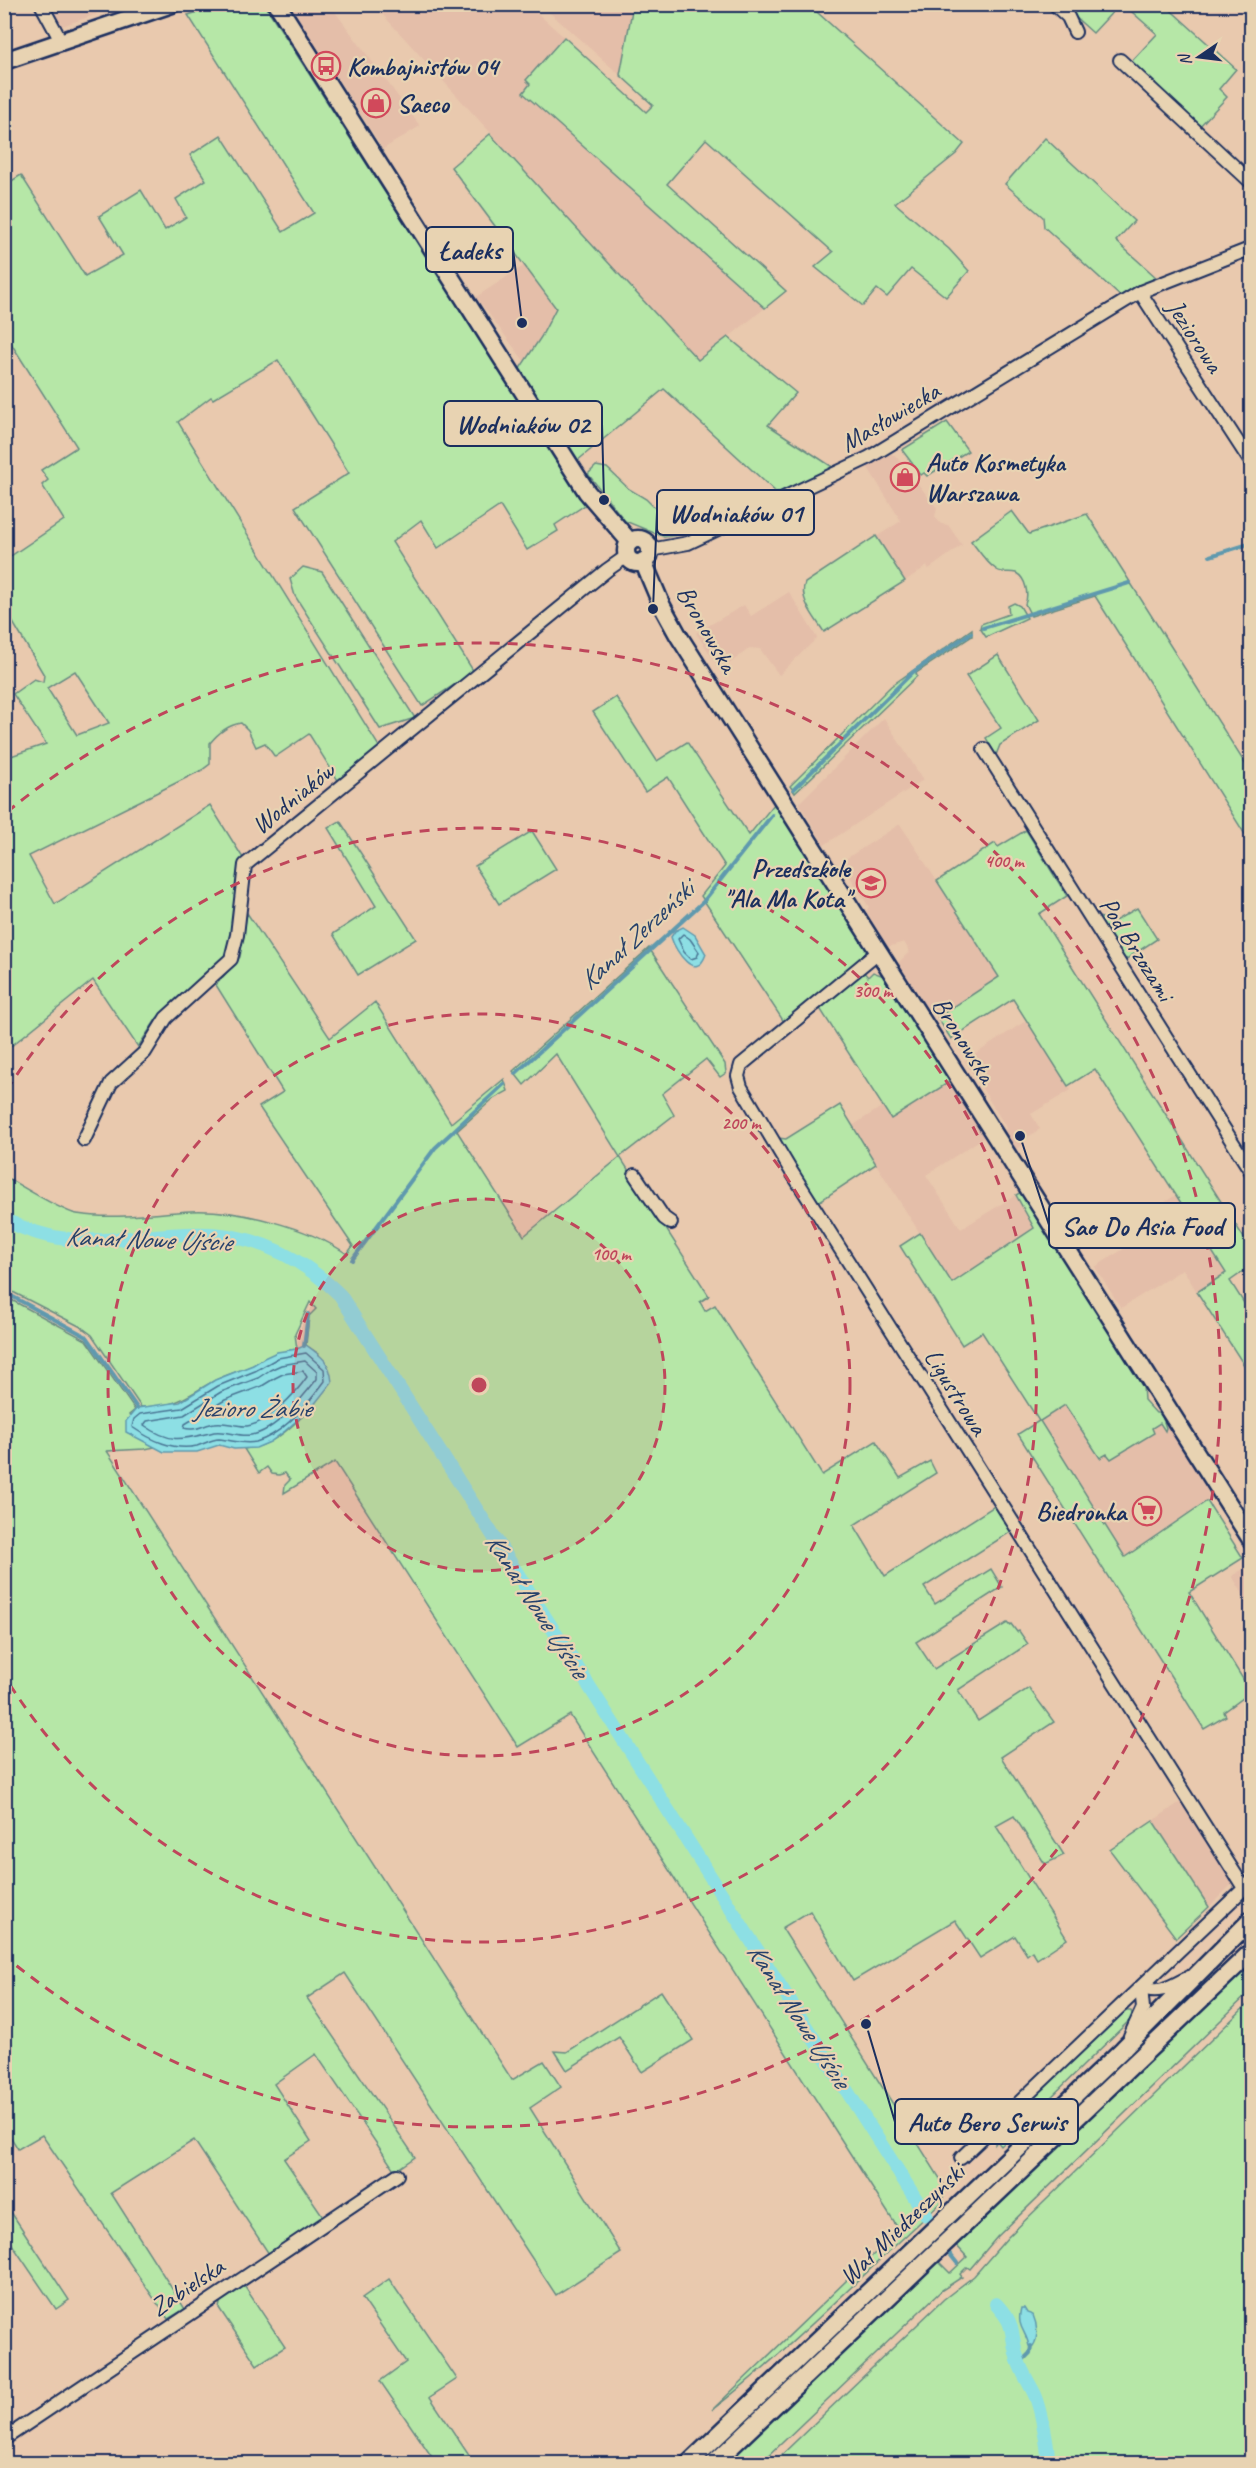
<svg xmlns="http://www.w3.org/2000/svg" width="1256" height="2468" font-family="Caveat,sans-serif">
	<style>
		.built { fill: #e4bea9 }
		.green { fill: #b6e7a7; stroke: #688b82; stroke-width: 1.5; fill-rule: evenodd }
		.water { fill: #8ddfe4; stroke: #5f99ae; stroke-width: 1.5 }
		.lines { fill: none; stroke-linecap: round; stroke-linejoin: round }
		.shore { stroke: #497594; stroke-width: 1.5 }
		.stream { stroke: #5f99ae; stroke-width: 4 }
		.canal { stroke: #8ddfe4; stroke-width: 14 }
		.street-casing { stroke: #1b2f5e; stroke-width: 16 }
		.secondary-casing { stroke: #1b2f5e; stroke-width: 21 }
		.street { stroke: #e8d3b2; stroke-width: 12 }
		.secondary { stroke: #e8d3b2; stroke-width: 16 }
		.ring { fill: none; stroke: #bf465b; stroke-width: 3; stroke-dasharray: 10 8 }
		.labels { text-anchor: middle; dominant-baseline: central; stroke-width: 4.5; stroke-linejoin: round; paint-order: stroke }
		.poi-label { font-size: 26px; font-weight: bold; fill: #1b2f5e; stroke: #e8d3b2; text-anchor: start }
		.street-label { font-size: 26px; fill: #1b2f5e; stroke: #e8d3b2 }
		.water-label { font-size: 27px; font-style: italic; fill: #26416b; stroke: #e8d3b2 }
		.centre { fill: #bf465b; stroke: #e8d3b2; stroke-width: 3 }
		.ring-label { font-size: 18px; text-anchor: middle; font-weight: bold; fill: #bf465b; stroke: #e8d3b2; stroke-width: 4.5; stroke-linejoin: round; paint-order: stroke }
		.leader { fill: none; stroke: #1b2f5e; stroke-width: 2 }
		.callout-dot { fill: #1b2f5e; stroke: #e8d3b2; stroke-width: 2 }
		.callout { fill: #e8d3b2; stroke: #1b2f5e; stroke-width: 2 }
		.callout-label { font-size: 27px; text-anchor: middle; font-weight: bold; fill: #1b2f5e }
	</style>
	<rect width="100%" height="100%" fill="#e9c9ae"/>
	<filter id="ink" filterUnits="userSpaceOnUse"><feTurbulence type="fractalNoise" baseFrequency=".0167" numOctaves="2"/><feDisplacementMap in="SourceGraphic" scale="12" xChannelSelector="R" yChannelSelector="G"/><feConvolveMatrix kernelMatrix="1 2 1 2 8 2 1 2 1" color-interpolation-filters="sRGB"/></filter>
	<g filter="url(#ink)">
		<!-- built -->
		<g class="built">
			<polygon points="48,5 92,5 97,14 62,26"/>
			<polygon points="290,5 330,5 420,126 383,149"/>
			<polygon points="374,5 528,5 564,37 526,80 530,84 523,93 765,308 699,361"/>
			<polygon points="541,5 633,5 620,75"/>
			<polygon points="525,265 557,308 525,362 476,297"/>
			<polygon points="891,454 895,455 937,508 935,517 941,524 948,525 962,545 929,569 927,566 905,581 876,537 901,521 867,466"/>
			<polygon points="789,592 817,638 779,675 760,649 750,648 721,670 696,633 744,605 751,616"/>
			<polygon points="884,718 923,780 824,845 799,803"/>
			<polygon points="900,824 999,977 938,1017 930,1009 925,1010 919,999 921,998 898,963 909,952 907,947 904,942 888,947 866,911 869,907 841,862"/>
			<polygon points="1027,1020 1071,1090 1031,1114 1040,1129 1023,1140 1025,1144 1014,1150 1004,1133 1006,1127 965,1061"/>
			<polygon points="951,1081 986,1136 926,1175 961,1229 1016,1195 1035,1228 952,1284 852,1126 883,1106 891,1119"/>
			<polygon points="1176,1195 1226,1274 1197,1292 1183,1269 1121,1308 1095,1267 1157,1228 1148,1213"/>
			<polygon points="1065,1405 1100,1458 1164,1418 1213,1497 1155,1535 1156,1538 1125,1558 1039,1421"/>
			<polygon points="1248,1566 1251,1572 1251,1607 1232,1576"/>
			<polygon points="1183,1800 1234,1882 1209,1907 1153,1821"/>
		</g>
		<!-- green -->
		<g class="green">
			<polygon points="672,4 809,5 964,144 956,154 895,203 949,249 969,271 946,297 911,269 887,297 877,289 863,306 815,267 833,252 706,139 667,184 786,291 765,308 523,93 530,84 526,80 564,37 646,112 653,105 620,75 633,5 663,5 668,9"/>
			<path d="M222,5H265L585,505L555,525L558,531L527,550L500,506L438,548L421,520L392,542L474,672L422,706L295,507L349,473L278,360L213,399L211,397L178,422L380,748L339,782L309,734L275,757L265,743L256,747L248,730L241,723C228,725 219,732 210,743V764L202,770L29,856L55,904L210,805L243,858L240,862C236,894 239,935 221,963L157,1018L138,1047L93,980L5,1051V758L46,744L13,694L34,679L43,682L44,675L5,609V560L64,520L42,485L48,480L41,470L77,447L5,334V185L21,175L85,276L123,255L99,216L141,190L165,230L186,217L176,199L206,180L190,155L221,135L283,232L314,213L188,15ZM75,671L109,723L77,735L47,688Z"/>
			<polygon points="1062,5 1119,5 1093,33"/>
			<polygon points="1124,5 1165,5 1236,69 1219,89 1227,97 1198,128 1130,63 1157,34"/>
			<polygon points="490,134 698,360 728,337 796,393 768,425 834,468 778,494 664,389 577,461 519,370 541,337 556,308 451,167"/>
			<polygon points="1045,138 1134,221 1116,241 1157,278 1120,296 1044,227 1043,217 1005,184"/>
			<polygon points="947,422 968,451 927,476 924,473 921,475 902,450"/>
			<polygon points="596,466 607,468 629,489 646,499 673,526 679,535 664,537 625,521 588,474"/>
			<path d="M1012,511L1029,534L1087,514L1251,773V844L1095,596L1031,616L1025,604C1029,595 1026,578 1016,573C1009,571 1003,574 997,570C986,563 979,551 971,541Z"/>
			<path d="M876,536L905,581L824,632C816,619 798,599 805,583Z"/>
			<polygon points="303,567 322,572 415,718 380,729 295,596 290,579"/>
			<polygon points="1014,603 1020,606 1027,618 986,637 980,628 981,624 1009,614 1008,606"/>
			<polygon points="972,629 972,636 916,673 917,676 795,793 790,786 891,686"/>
			<polygon points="998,655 1039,720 1000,745 996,755 986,738 1001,728 966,676"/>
			<polygon points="616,697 657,761 687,742 749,835 775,803 870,952 784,1022 701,896 725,866 668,777 645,792 593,712"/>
			<polygon points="340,821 416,939 358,975 333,934 376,906 328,828"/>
			<polygon points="1026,830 1067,896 1039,914 1251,1249 1251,1266 1230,1281 1251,1314 1251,1376 1197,1292 1226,1273 1095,1069 1068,1086 1013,999 951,1039 939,1020 938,1017 999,977 937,881 995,843 998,847"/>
			<polygon points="532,831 556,869 499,904 475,866"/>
			<polygon points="1137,908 1157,939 1125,960 1098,917 1115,921"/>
			<path d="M247,913L330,1038L375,1002L451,1123L504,1079L508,1091L493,1099L457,1131L524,1236L620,1157L556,1054L524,1085L513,1071L649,948L725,1064L726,1073L720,1077L706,1059L662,1094L674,1115L620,1157L709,1296L700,1302L705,1311L715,1305L822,1475L876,1441L900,1478L930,1461L936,1473L854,1525L885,1576L996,1505L1012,1531L924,1587L935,1604L991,1569L1002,1587L916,1642L934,1669L1007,1623L1009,1625L1011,1624L1017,1632L1019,1631L1028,1644L958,1690L978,1721L1029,1688L1054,1722L1001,1757L1064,1855L1045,1864L1014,1816L996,1826L1067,1939L1037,1959L1032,1951L1027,1955L1015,1936L980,1958L955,1920L853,1981L810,1911L782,1928L946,2188L941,2203C865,2272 794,2346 712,2410L899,2230L570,1715L518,1747L335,1462L284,1493L285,1485L290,1480L285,1473L279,1475L272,1474L267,1467L259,1473L244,1449C274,1447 293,1425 313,1406L319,1354L306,1345L309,1316L316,1309L310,1302L295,1334L297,1349C274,1352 269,1359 249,1367C237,1372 225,1375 214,1381C184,1397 178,1407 141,1407L92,1335L81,1327L5,1288L4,1176C20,1185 63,1212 77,1214C115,1220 153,1213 191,1211C238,1209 308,1227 347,1254L353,1246L259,1107L283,1092L216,985L240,957Z"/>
			<polygon points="862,970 868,977 873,972 884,976 951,1081 891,1119 819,1007"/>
			<polygon points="755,1099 778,1138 786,1139 840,1105 876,1164 817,1203 754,1100"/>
			<polygon points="1021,1192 1143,1385 1144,1400 1156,1413 1161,1413 1166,1428 1165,1431 1160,1423 1152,1428 1154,1433 1111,1459 1107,1454 1100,1458 1065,1405 1040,1421 1125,1557 1207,1501 1243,1558 1189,1592 1251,1692 1224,1712 1226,1716 1204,1729 1018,1434 1039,1421 982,1332 962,1345 900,1246 920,1233 952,1283 1034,1228 1016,1195"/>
			<polygon points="4,1296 86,1340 135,1410 129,1415 143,1440 155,1447 145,1449 107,1451 512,2080 544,2061 561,2087 530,2108 621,2253 556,2295 345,1973 307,1998 415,2157 395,2171 316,2054 274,2084 311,2141 284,2159 325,2219 269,2254 194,2140 111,2193 185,2309 168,2319 42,2135 18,2149 5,2128"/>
			<polygon points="1153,1821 1209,1907 1176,1938 1110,1850"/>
			<polygon points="1251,1962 1251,1991 997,2237 970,2269 967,2267 960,2274 962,2277 942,2290 761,2463 724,2464 938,2261 950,2273 967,2257 956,2245"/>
			<polygon points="661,1991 693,2040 642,2072 619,2037 567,2070 555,2051 567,2052"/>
			<polygon points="1251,2001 1251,2463 772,2464 944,2299 974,2276 1008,2237"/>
			<polygon points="1125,2011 1131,2011 1133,2017 1001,2146 997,2141 995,2144 995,2134"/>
			<polygon points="5,2203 69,2300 56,2309 5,2234"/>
			<polygon points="389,2279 457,2379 430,2397 474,2463 436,2463 380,2381 406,2362 362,2298"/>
			<polygon points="243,2284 285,2347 257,2365 219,2308 221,2299"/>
		</g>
		<!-- water -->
		<g class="water">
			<path d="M683,927L695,935L706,954C696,983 675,951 671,937L675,931Z"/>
			<path d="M306,1345C323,1357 330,1362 332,1382L313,1406L285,1431L270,1442L256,1448L234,1449L219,1445L197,1452H164L126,1432V1421L137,1408L180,1402L215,1380L253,1365L264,1358L277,1352L297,1349Z"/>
			<path d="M1021,2308H1024L1027,2313L1033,2315C1037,2324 1039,2338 1033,2346H1029C1026,2330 1016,2328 1021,2308Z"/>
		</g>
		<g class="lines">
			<!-- shore -->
			<g class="shore">
				<polygon points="683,934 690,939 699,952 697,957 691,959 684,952 678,939"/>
				<path d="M306,1353L324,1369L325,1381C309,1403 284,1434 256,1442C243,1445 232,1440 219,1439C212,1439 204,1444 197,1446C173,1451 151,1440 132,1427L134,1419L140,1414L182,1408L218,1386L255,1371L278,1358Z"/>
				<path d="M305,1361L317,1372V1379C303,1397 275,1432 251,1435C238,1437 226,1430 214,1432C184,1439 172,1445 144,1425L147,1421L184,1415L221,1392L258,1378L270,1370L281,1365Z"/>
				<path d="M303,1371L307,1377C296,1393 267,1424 247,1426C236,1427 226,1421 215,1423C205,1424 195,1432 184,1428L185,1424L225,1400L262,1386L275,1378L283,1374Z"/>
			</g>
			<!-- stream -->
			<g class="stream">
				<polyline points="1210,556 1252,543"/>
				<polyline points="983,628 1129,583"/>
				<polyline points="794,789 913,672 971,633"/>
				<polyline points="515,1074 703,902 772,815"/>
				<polyline points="352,1260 435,1148 504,1084"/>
				<polyline points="4,1292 87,1337 137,1408"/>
				<polyline points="304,1346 308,1314"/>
				<polyline points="949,2253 957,2263"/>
				<polyline points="1020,2363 1030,2353 1031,2346"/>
			</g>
			<!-- canal -->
			<g class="canal">
				<path d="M4,1219C79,1259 134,1230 211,1234C261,1237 305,1261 340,1295L926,2215"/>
				<path d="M996,2304C1015,2325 1010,2328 1016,2353C1019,2369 1029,2382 1035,2395C1041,2408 1049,2449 1048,2464"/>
			</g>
			<!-- street casing -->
			<g class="street-casing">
				<g id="street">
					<polyline points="41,4 61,41"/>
					<polyline points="1054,4 1068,17 1075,32"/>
					<polyline points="1120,60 1252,183"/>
					<polyline points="1140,292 1252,464"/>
					<polyline points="650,550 688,543 868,458 1140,292 1252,248"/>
					<polyline points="984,749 1252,1173"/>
					<polyline points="877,953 741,1065 738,1076 741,1087 791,1171 1244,1888"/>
					<polyline points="84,1140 111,1083 145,1052 166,1018 231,959 237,935 245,865 607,570 627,556"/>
					<polyline points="635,1175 664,1218 671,1223"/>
					<path d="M1141,1987C1159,1996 1173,1985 1189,1977"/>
					<polyline points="1130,2036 1143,2008 1141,1987"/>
					<polyline points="961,2158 1252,1881"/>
					<polyline points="4,2439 397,2175"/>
				</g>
			</g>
			<!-- secondary casing -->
			<g class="secondary-casing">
				<g id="secondary">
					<polyline points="277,4 587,492 630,542"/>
					<polyline points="4,61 172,4"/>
					<circle cx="638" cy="551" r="12"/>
					<polyline points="643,561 662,606 678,635 1252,1541"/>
					<polyline points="688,2464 1123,2049 1252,1919"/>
					<polyline points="713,2464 1252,1951"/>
				</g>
			</g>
			<!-- street -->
			<use href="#street" class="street"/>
			<!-- secondary -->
			<use href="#secondary" class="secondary"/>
		</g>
	</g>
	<!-- distance rings -->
	<circle cx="479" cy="1385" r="186" fill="#bf465b" fill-opacity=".12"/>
	<g class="ring">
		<circle cx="479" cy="1385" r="186"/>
		<circle cx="479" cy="1385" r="371"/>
		<path d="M7 1090A557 557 0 1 1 7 1680"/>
		<path d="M7 812A742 742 0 1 1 7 1958"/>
	</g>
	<!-- icons -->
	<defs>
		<g id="bus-ring" transform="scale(1.5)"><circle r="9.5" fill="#e8d3b2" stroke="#d1495b" stroke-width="1.5"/><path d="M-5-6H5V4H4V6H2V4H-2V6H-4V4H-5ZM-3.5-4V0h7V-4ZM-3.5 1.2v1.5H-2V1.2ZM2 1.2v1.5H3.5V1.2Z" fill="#d1495b"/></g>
		<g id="shop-ring" transform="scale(1.5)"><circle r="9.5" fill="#e8d3b2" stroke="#d1495b" stroke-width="1.5"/><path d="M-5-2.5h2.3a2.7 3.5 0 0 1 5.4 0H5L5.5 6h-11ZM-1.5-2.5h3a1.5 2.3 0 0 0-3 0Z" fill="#d1495b"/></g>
		<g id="school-ring" transform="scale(1.5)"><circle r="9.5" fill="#e8d3b2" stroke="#d1495b" stroke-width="1.5"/><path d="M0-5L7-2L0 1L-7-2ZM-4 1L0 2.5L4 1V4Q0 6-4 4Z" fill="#d1495b"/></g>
		<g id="supermarket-ring" transform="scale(1.5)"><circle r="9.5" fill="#e8d3b2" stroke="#d1495b" stroke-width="1.5"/><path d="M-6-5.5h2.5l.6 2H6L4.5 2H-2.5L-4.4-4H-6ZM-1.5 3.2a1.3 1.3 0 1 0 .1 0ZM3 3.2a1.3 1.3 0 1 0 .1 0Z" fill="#d1495b"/></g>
	</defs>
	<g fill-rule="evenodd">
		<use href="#bus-ring" x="326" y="66"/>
		<use href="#shop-ring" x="376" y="103"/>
		<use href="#shop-ring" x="905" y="477"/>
		<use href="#school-ring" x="871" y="883"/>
		<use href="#supermarket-ring" x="1147" y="1511"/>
	</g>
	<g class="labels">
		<!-- poi labels -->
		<g class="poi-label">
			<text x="347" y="66">Kombajnistów 04</text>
			<text x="397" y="103">Saeco</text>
			<text x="926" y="462">Auto Kosmetyka<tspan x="926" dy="30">Warszawa</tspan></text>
			<text x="850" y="868" text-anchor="end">Przedszkole<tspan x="850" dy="30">"Ala Ma Kota"</tspan></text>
			<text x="1126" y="1511" text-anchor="end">Biedronka</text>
		</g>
		<!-- street labels -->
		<g class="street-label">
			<text transform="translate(1195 336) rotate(57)">Jeziorowa</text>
			<text transform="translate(890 417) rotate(-31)">Masłowiecka</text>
			<text transform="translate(707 629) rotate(60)">Bronowska</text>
			<text transform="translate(293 798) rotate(-39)">Wodniaków</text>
			<text transform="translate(1137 949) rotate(58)">Pod Brzozami</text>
			<text transform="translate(964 1040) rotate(58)">Bronowska</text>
			<text transform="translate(956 1392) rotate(58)">Ligustrowa</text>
			<text transform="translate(902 2224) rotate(-44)">Wał Miedzeszyński</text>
			<text transform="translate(187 2287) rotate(-34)">Zabielska</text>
		</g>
		<!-- water labels -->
		<g class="water-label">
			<text transform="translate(636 935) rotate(-43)">Kanał Zerzeński</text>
			<text transform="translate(148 1239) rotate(2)">Kanał Nowe Ujście</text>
			<text x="252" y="1408">Jezioro Żabie</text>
			<text transform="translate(537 1605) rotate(57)">Kanał Nowe Ujście</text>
			<text transform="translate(799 2015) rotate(57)">Kanał Nowe Ujście</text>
		</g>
	</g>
	<circle cx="479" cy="1385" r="9" class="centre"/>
	<g class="ring-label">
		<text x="1004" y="867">400 m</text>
		<text x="873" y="997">300 m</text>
		<text x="741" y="1129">200 m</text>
		<text x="611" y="1260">100 m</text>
	</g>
	<!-- callouts -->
	<path class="leader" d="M522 323L513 249M604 500L602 424M653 609L657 512M1020 1136L1049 1225M866 2024L895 2122"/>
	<g class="callout-dot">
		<circle cx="522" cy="323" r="6"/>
		<circle cx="604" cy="500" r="6"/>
		<circle cx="653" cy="609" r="6"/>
		<circle cx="1020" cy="1136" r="6"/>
		<circle cx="866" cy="2024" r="6"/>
	</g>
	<g class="callout">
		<rect x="426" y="227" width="87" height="45" rx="6"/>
		<rect x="444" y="401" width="158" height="45" rx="6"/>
		<rect x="657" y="490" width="157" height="45" rx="6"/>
		<rect x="1049" y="1203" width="186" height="45" rx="6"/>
		<rect x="895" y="2099" width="183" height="45" rx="6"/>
	</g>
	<g class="callout-label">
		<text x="470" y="259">Ładeks</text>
		<text x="523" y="433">Wodniaków 02</text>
		<text x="736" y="522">Wodniaków 01</text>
		<text x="1142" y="1235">Sao Do Asia Food</text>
		<text x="987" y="2131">Auto Bero Serwis</text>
	</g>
	<!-- margin -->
	<rect width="1256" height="2468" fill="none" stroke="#e8d3b2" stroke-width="24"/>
	<rect x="12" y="12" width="1232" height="2444" fill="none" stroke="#1b2f5e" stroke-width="2" filter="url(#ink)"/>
	<!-- north arrow -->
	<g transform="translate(1199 57) rotate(256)" stroke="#e8d3b2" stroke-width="4.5" paint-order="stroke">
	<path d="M0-4.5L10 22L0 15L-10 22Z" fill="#1b2f5e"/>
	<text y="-9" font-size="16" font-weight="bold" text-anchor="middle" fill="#1b2f5e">N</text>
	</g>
</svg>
